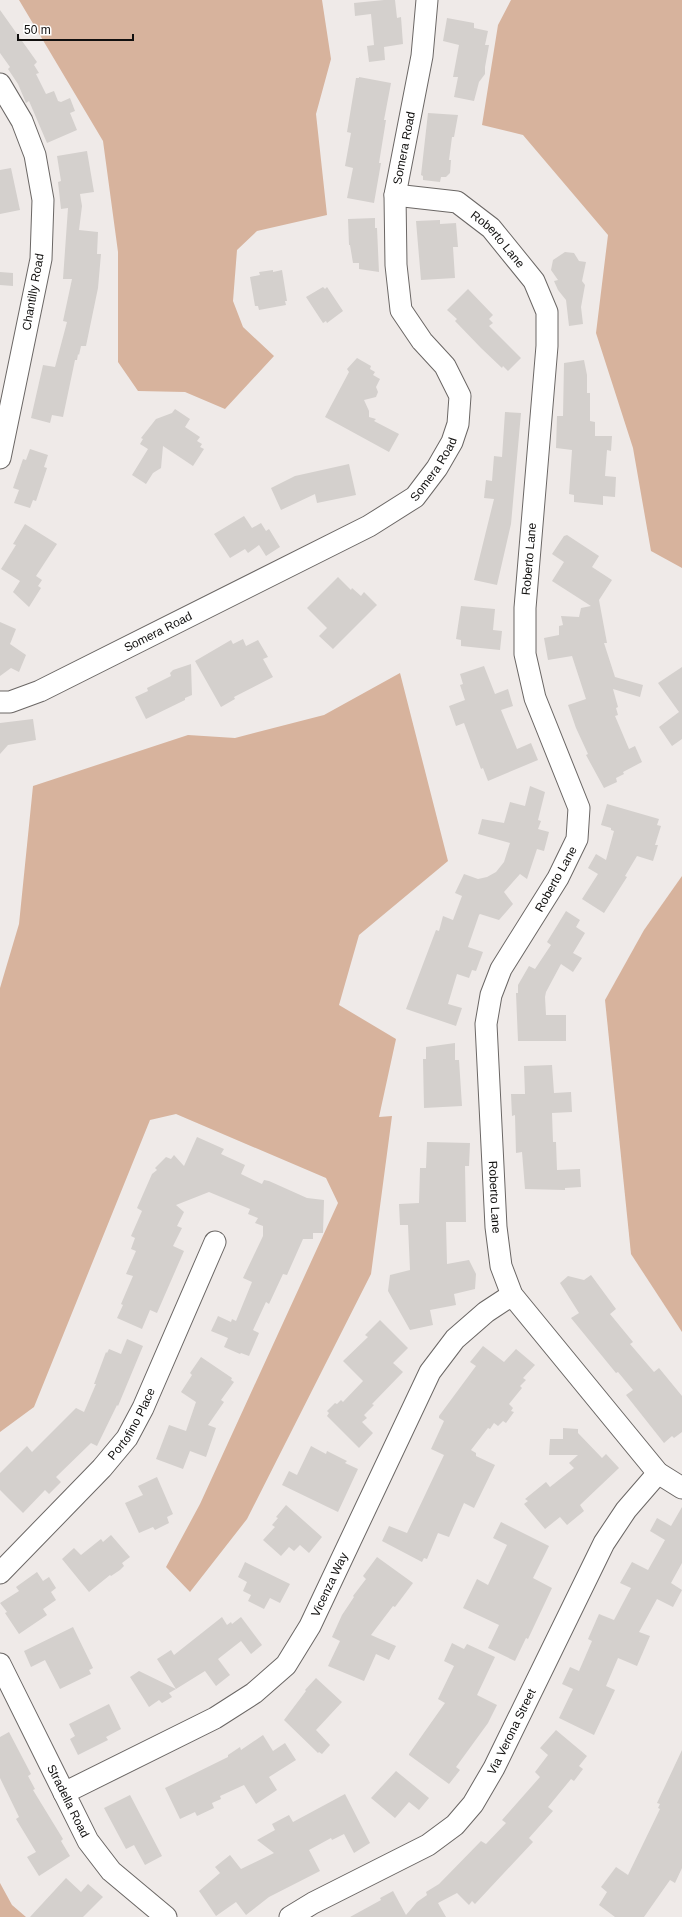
<svg xmlns="http://www.w3.org/2000/svg" width="682" height="1917" font-family="Helvetica,sans-serif">
	<style>
		.green { fill: #d7b39d }
		.building { fill: #d4d0cd }
		.lines { fill: none; stroke-linecap: round; stroke-linejoin: round }
		.minor-casing { stroke: #6b6765; stroke-width: 23 }
		.minor { stroke: #fff; stroke-width: 21 }
		.labels { text-anchor: middle; dominant-baseline: central; stroke-width: 3; stroke-linejoin: round; paint-order: stroke }
		.street-label { font-size: 12px; fill: #11100f; stroke: #fff }
	</style>
	<rect width="100%" height="100%" fill="#efeae8"/>
	<!-- green -->
	<g class="green">
		<polygon points="19,0 322,0 331,59 316,114 327,215 257,231 237,250 233,301 243,327 274,356 225,409 185,392 138,391 118,362 118,252 103,141"/>
		<polygon points="511,0 682,0 682,568 651,551 633,448 596,333 608,235 523,135 482,125 498,25"/>
		<polygon points="400,673 448,861 359,935 339,1005 396,1039 379,1117 392,1116 371,1274 247,1519 190,1592 166,1567 200,1504 338,1203 326,1178 176,1114 150,1120 34,1407 0,1432 0,988 19,924 33,786 188,735 235,738 324,715"/>
		<polygon points="682,876 682,1332 631,1254 605,1000 644,930"/>
		<polygon points="0,1883 12,1905 26,1917 0,1917"/>
	</g>
	<!-- building -->
	<g class="building">
		<polygon points="384,0 395,0 397,18 401,17 403,44 384,47 385,60 369,62 367,46 374,45 371,14 355,16 354,3"/>
		<polygon points="0,10 37,62 34,65 39,73 36,74 46,94 54,91 58,101 61,102 70,98 75,111 70,113 77,130 47,143 29,101 26,103 18,84 8,69 10,67 0,53"/>
		<polygon points="447,18 474,23 474,28 488,31 485,45 489,45 485,67 485,74 479,82 474,101 454,97 458,77 453,77 459,45 443,41"/>
		<polygon points="359,77 391,83 384,120 386,120 379,163 381,163 374,203 347,198 353,168 345,166 351,133 347,132 356,78 359,78"/>
		<polygon points="428,113 458,115 454,137 452,137 449,160 451,160 450,173 446,177 441,177 440,182 423,180 423,176 421,175"/>
		<polygon points="87,151 94,192 80,194 82,206 79,230 98,232 97,254 101,254 98,288 86,346 81,346 79,355 78,354 77,360 75,360 63,417 52,415 50,423 31,418 43,365 55,367 67,322 63,321 72,279 63,279 68,208 61,209 58,182 61,181 57,156"/>
		<polygon points="11,168 20,210 0,214 0,170"/>
		<polygon points="375,218 375,228 377,228 379,272 359,269 359,263 353,263 350,245 349,245 348,219"/>
		<polygon points="440,220 440,224 456,223 458,247 453,247 455,278 421,280 416,221"/>
		<polygon points="565,252 574,253 579,261 586,262 582,281 585,285 581,307 583,324 569,326 566,300 558,290 554,281 558,280 551,270 553,260"/>
		<polygon points="273,270 273,272 282,270 287,301 285,301 286,305 259,310 258,306 255,306 250,277 260,275 259,272"/>
		<polygon points="0,272 13,273 13,286 0,285"/>
		<polygon points="323,287 325,289 327,287 343,311 327,323 326,321 323,323 306,297"/>
		<polygon points="468,289 493,315 489,319 493,323 489,326 521,358 508,371 503,366 502,368 481,348 455,321 457,319 447,310"/>
		<polygon points="357,358 371,366 370,369 375,372 373,375 380,379 376,387 378,392 376,397 364,400 369,411 369,417 376,419 374,421 399,434 389,452 325,417 349,372 347,369"/>
		<polygon points="584,360 587,375 587,393 590,393 590,421 595,422 595,436 612,436 611,451 607,450 605,476 616,477 615,497 603,496 603,505 574,502 574,495 569,494 572,450 556,448 557,416 563,416 564,363"/>
		<polygon points="175,409 190,419 185,427 200,437 197,441 202,444 200,447 204,449 193,466 163,446 161,468 153,473 146,484 132,475 148,449 140,444 143,439 141,438 156,419 172,413"/>
		<polygon points="505,412 521,413 511,524 497,585 474,580 494,499 484,498 486,480 492,481 494,456 502,457"/>
		<polygon points="30,449 48,455 44,467 47,468 36,501 33,500 30,508 14,503 19,490 13,488 23,459 26,460"/>
		<polygon points="349,464 356,495 317,503 315,494 281,510 271,488 295,476"/>
		<polygon points="244,516 252,528 261,523 266,531 269,529 280,547 266,556 259,545 248,553 245,549 230,558 214,534"/>
		<polygon points="25,524 57,544 36,576 42,580 38,586 41,588 29,607 13,592 20,581 1,569 16,545 13,544"/>
		<polygon points="567,535 599,556 592,567 612,580 599,600 607,643 604,643 615,677 643,685 640,697 613,689 618,707 616,708 618,715 615,716 629,749 635,746 642,762 623,772 624,774 616,778 617,782 604,788 586,755 588,754 576,728 568,705 586,699 572,656 548,660 544,638 559,635 559,626 563,625 561,616 579,617 581,608 591,606 552,581 564,562 552,554 564,536"/>
		<polygon points="338,577 351,590 352,588 361,596 364,592 377,605 333,649 319,636 327,628 307,608"/>
		<polygon points="461,606 495,609 493,630 502,631 500,650 461,646 461,640 456,639"/>
		<polygon points="0,622 16,629 10,644 26,655 19,672 11,668 0,676"/>
		<polygon points="243,639 246,646 258,640 268,657 263,659 273,677 234,697 235,699 221,707 195,661 231,640 233,644"/>
		<polygon points="191,664 192,695 185,698 185,700 146,719 135,697 148,691 147,688 171,676 170,673 173,670"/>
		<polygon points="484,666 495,694 508,689 513,706 501,710 517,749 531,743 538,760 488,781 483,768 481,769 464,723 456,726 449,706 465,700 460,685 463,684 460,674"/>
		<polygon points="682,667 682,739 672,746 659,727 679,712 658,683"/>
		<polygon points="33,719 36,740 8,745 0,754 0,723"/>
		<polygon points="530,786 545,792 538,820 541,821 538,829 549,832 544,851 537,849 527,879 520,874 504,892 513,904 499,920 480,914 479,915 468,947 483,952 476,971 472,970 469,978 457,974 448,1004 462,1008 456,1026 406,1009 436,930 439,931 443,916 453,920 462,896 455,893 464,874 478,879 487,877 496,872 504,862 510,843 478,834 482,819 504,823 510,802 525,806"/>
		<polygon points="607,804 659,819 657,825 661,826 655,845 658,845 653,861 637,856 625,876 627,877 604,913 582,899 598,874 588,868 596,854 606,860 614,831 611,830 611,828 601,825"/>
		<polygon points="566,911 580,920 576,927 585,933 573,953 582,958 573,972 561,964 546,992 545,997 546,1015 566,1015 566,1041 518,1041 516,993 518,993 518,985 529,966 535,969 551,945 547,942"/>
		<polygon points="455,1043 455,1060 459,1060 462,1106 424,1108 423,1059 426,1059 426,1047"/>
		<polygon points="552,1065 554,1093 571,1092 572,1112 552,1113 553,1142 556,1142 557,1170 580,1169 581,1187 565,1188 565,1190 525,1189 522,1152 516,1153 515,1115 512,1116 511,1094 525,1094 524,1066"/>
		<polygon points="197,1137 224,1149 221,1154 245,1165 241,1174 262,1184 264,1180 269,1181 307,1198 324,1200 323,1233 313,1233 313,1239 303,1239 287,1275 283,1274 269,1304 266,1302 253,1330 259,1333 249,1356 241,1353 240,1354 224,1347 228,1338 211,1331 218,1316 231,1322 232,1319 236,1321 252,1282 243,1278 263,1236 263,1226 255,1223 258,1218 248,1214 250,1209 209,1192 176,1205 184,1212 177,1226 182,1228 173,1246 184,1251 157,1313 150,1310 142,1329 117,1318 123,1305 121,1304 133,1276 126,1274 136,1251 131,1249 135,1238 131,1236 142,1211 137,1208 152,1174 157,1170 155,1168 166,1157 171,1159 174,1155 184,1166"/>
		<polygon points="427,1142 470,1143 469,1166 465,1166 466,1222 446,1222 447,1264 469,1260 476,1274 475,1289 454,1294 456,1305 430,1310 433,1325 410,1330 388,1291 390,1275 410,1270 408,1225 400,1225 399,1204 419,1203 420,1168 426,1168"/>
		<polygon points="591,1275 616,1309 610,1314 633,1342 630,1344 654,1372 659,1368 682,1396 682,1432 674,1438 672,1436 664,1443 626,1395 633,1390 618,1372 616,1373 571,1318 579,1313 560,1283 568,1276 584,1280"/>
		<polygon points="380,1320 408,1348 393,1363 403,1372 372,1404 374,1405 364,1415 367,1418 362,1422 373,1433 359,1448 327,1416 329,1413 327,1411 335,1403 337,1404 341,1400 343,1402 363,1381 343,1361 368,1337 365,1335"/>
		<polygon points="127,1339 143,1346 118,1406 117,1405 97,1446 91,1443 56,1477 61,1482 49,1494 45,1490 23,1513 0,1490 0,1473 27,1446 32,1452 76,1408 84,1412 96,1384 94,1384 106,1352 107,1353 109,1349 121,1354"/>
		<polygon points="483,1346 504,1362 516,1349 535,1365 523,1378 526,1380 520,1386 522,1388 509,1404 513,1408 511,1411 514,1412 506,1423 503,1421 498,1426 494,1423 490,1429 488,1428 471,1450 476,1453 476,1456 495,1465 474,1508 464,1503 449,1537 438,1533 427,1559 424,1558 422,1562 382,1541 389,1526 407,1533 444,1455 431,1449 444,1421 439,1418 439,1416 476,1366 470,1362"/>
		<polygon points="201,1357 232,1378 231,1380 234,1382 221,1400 224,1402 208,1425 216,1428 206,1457 190,1451 183,1469 156,1459 169,1425 186,1431 196,1402 181,1392 192,1375 190,1373"/>
		<polygon points="563,1428 578,1429 578,1433 602,1458 606,1454 619,1468 580,1505 584,1511 567,1525 560,1517 545,1529 524,1504 528,1501 525,1499 546,1482 550,1487 574,1468 569,1463 578,1455 549,1455 550,1439 563,1439"/>
		<polygon points="311,1446 326,1454 327,1451 347,1461 345,1463 358,1469 338,1512 282,1485 289,1471 297,1475"/>
		<polygon points="157,1477 173,1514 167,1517 169,1523 155,1530 153,1527 139,1533 125,1503 143,1495 138,1486"/>
		<polygon points="286,1505 322,1537 309,1553 300,1545 294,1551 289,1547 281,1556 263,1540 275,1527 272,1525 278,1518 276,1517"/>
		<polygon points="682,1507 682,1563 671,1583 682,1590 673,1607 657,1599 639,1632 650,1636 637,1666 618,1658 606,1686 615,1690 594,1735 559,1718 573,1689 562,1684 570,1667 579,1671 592,1641 588,1639 599,1614 614,1620 631,1588 620,1583 632,1562 648,1570 665,1540 650,1531 657,1518 671,1526"/>
		<polygon points="501,1522 549,1546 533,1578 552,1588 528,1639 526,1638 515,1661 488,1648 499,1625 463,1608 477,1579 488,1585 507,1545 493,1538"/>
		<polygon points="111,1535 130,1557 122,1563 124,1566 120,1570 111,1576 110,1575 89,1592 62,1559 74,1548 81,1555 101,1539 103,1542"/>
		<polygon points="377,1557 413,1583 395,1607 393,1606 371,1635 396,1646 389,1660 376,1654 364,1681 328,1666 340,1641 332,1637 342,1615 354,1597 353,1596 366,1579 363,1576"/>
		<polygon points="245,1562 290,1584 280,1603 270,1598 264,1609 248,1601 251,1595 243,1591 247,1582 238,1577"/>
		<polygon points="37,1572 43,1581 49,1577 56,1588 51,1592 56,1600 43,1609 47,1615 19,1634 5,1613 7,1612 0,1603 19,1591 16,1587"/>
		<polygon points="222,1617 227,1625 231,1622 232,1624 241,1617 262,1645 251,1654 241,1641 218,1659 230,1675 216,1686 205,1671 176,1689 157,1659 171,1650 174,1655"/>
		<polygon points="73,1627 93,1668 89,1670 91,1674 60,1689 45,1660 31,1667 24,1651"/>
		<polygon points="452,1643 464,1649 467,1644 495,1657 477,1695 497,1705 488,1723 456,1767 460,1770 449,1784 409,1755 409,1754 445,1703 438,1699 454,1666 444,1661"/>
		<polygon points="139,1671 176,1689 169,1693 172,1697 162,1703 159,1700 149,1707 130,1677"/>
		<polygon points="316,1678 342,1702 316,1730 330,1745 322,1754 319,1752 318,1753 284,1720 306,1691 305,1690"/>
		<polygon points="109,1704 121,1729 106,1737 108,1740 78,1755 70,1739 75,1736 69,1724"/>
		<polygon points="556,1730 587,1756 579,1766 583,1769 574,1781 571,1779 548,1807 553,1811 529,1838 533,1842 475,1904 472,1901 469,1905 457,1893 438,1903 446,1917 350,1917 381,1900 380,1898 393,1891 406,1915 417,1902 427,1895 426,1892 439,1884 481,1841 486,1844 506,1823 502,1820 540,1777 535,1772 548,1755 540,1748"/>
		<polygon points="9,1732 31,1774 28,1776 35,1789 33,1790 63,1839 61,1841 70,1856 39,1876 27,1857 36,1852 16,1819 19,1817 0,1778 0,1737"/>
		<polygon points="263,1735 273,1751 285,1743 296,1760 269,1777 277,1790 256,1804 244,1785 220,1796 221,1799 212,1803 214,1808 197,1816 195,1812 180,1819 165,1788 228,1757 228,1755 240,1747 241,1750"/>
		<polygon points="682,1750 682,1868 675,1883 670,1880 644,1917 615,1917 599,1905 607,1892 601,1887 616,1867 628,1875 660,1809 658,1808 660,1804 657,1803"/>
		<polygon points="396,1771 429,1798 419,1810 409,1802 395,1818 371,1798"/>
		<polygon points="345,1794 370,1843 354,1853 344,1834 332,1840 331,1838 309,1850 320,1871 269,1897 246,1915 236,1902 216,1916 199,1891 220,1873 215,1867 230,1855 241,1869 274,1853 257,1840 275,1830 272,1824 289,1815 293,1822"/>
		<polygon points="130,1795 162,1856 145,1865 134,1845 126,1849 104,1808"/>
		<polygon points="66,1878 81,1892 88,1884 103,1897 83,1917 30,1917"/>
	</g>
	<g class="lines">
		<!-- minor casing -->
		<g class="minor-casing">
			<g id="minor">
				<polyline points="0,84 22,121 35,155 43,200 41,259 0,458"/>
				<path id="s1" d="M395,195L457,202L491,228L534,281L547,312V346L525,608V654L535,698L579,808L577,839L558,878L501,969L491,995L486,1024L496,1227L501,1266L512,1295L658,1473L682,1488"/>
				<path id="s2" d="M0,702H10L40,691L369,526L415,497L437,468L452,442L458,424L460,396L445,366L422,341L401,310L396,265L395,195L422,56L427,0"/>
				<path id="s3" d="M0,1573L102,1468L127,1438L143,1408L215,1242"/>
				<path id="s4" d="M0,1664L88,1841L111,1871L166,1917"/>
				<path id="s5" d="M64,1793L215,1718L254,1693L286,1665L310,1626L430,1372L455,1339L486,1312L512,1295"/>
				<path id="s6" d="M290,1917L313,1903L428,1845L455,1825L473,1804L494,1768L604,1543L626,1510L658,1473"/>
			</g>
		</g>
		<!-- minor -->
		<use href="#minor" class="minor"/>
	</g>
	<g class="labels">
		<!-- street labels -->
		<g class="street-label">
			<text stroke="none"><textPath href="#s2" startOffset="846">Somera Road</textPath></text>
			<text stroke="none"><textPath href="#s1" startOffset="118">Roberto Lane</textPath></text>
			<text transform="translate(33 292) rotate(-80)">Chantilly Road</text>
			<text stroke="none"><textPath href="#s2" startOffset="498">Somera Road</textPath></text>
			<text transform="translate(529 559) rotate(-85)">Roberto Lane</text>
			<text stroke="none"><textPath href="#s2" startOffset="174">Somera Road</textPath></text>
			<text transform="translate(556 879) rotate(-61)">Roberto Lane</text>
			<text stroke="none"><textPath href="#s1" startOffset="1126">Roberto Lane</textPath></text>
			<text stroke="none"><textPath href="#s3" startOffset="200">Portofino Place</textPath></text>
			<text stroke="none"><textPath href="#s5" startOffset="349">Vicenza Way</textPath></text>
			<text stroke="none"><textPath href="#s6" startOffset="299">Via Verona Street</textPath></text>
			<text stroke="none"><textPath href="#s4" startOffset="153">Stradella Road</textPath></text>
		</g>
	</g>
	<!-- scale -->
	<path d="M18 34v6h115v-6" fill="none" stroke="#11100f" stroke-width="2"/>
	<text x="24" y="34" font-size="12" fill="#11100f" stroke="#ffffff" stroke-width="3" paint-order="stroke">50 m</text>
</svg>
